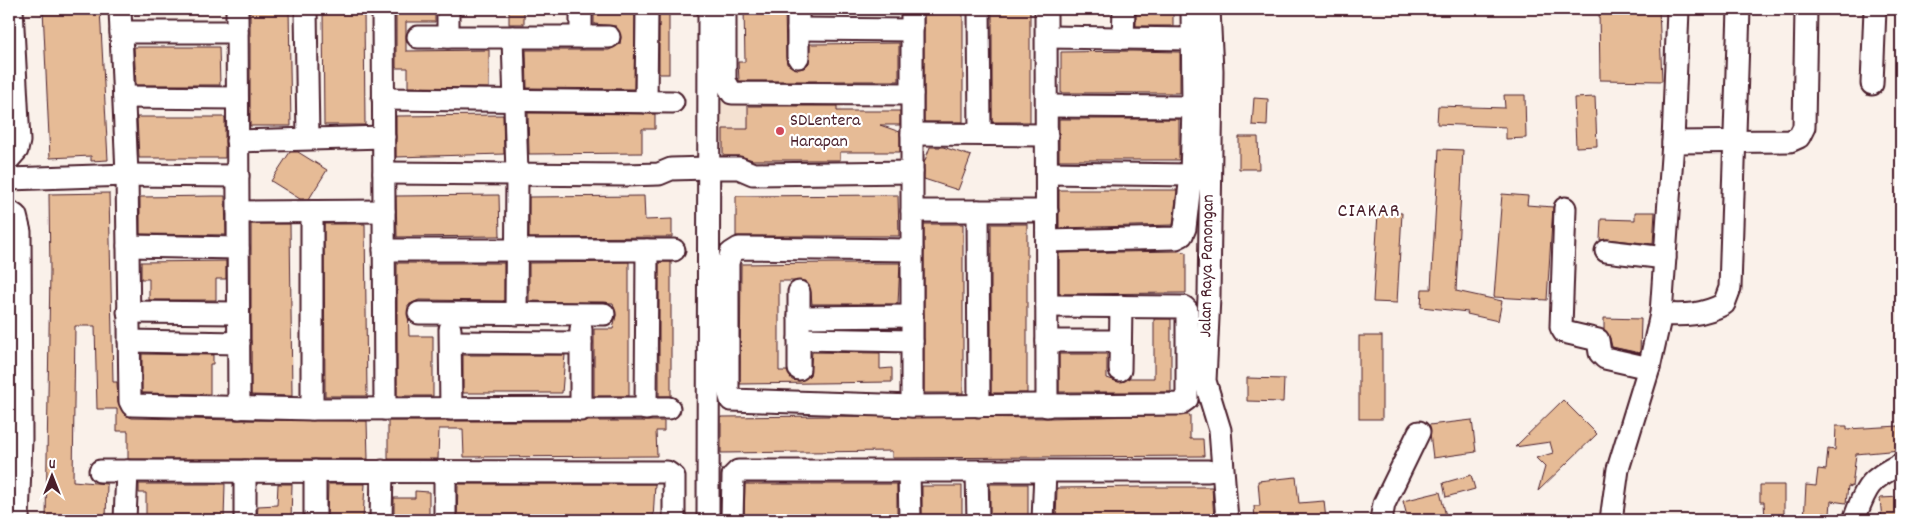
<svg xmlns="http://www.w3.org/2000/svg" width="1910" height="529" font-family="Dekko,sans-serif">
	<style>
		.built { fill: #f4e1d1 }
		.building { fill: #e6bb96; stroke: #4a1f2b }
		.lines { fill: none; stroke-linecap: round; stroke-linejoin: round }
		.minor-casing { stroke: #4a1f2b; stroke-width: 25 }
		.minor { stroke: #fff; stroke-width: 21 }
		.poi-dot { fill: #d1495b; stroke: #fff; stroke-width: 2 }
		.labels { text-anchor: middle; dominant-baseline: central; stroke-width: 4.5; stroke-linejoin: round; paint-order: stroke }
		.poi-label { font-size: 18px; fill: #4a1f2b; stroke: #fff; text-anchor: start }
		.street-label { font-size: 18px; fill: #4a1f2b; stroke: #fff }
		.quarter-label { font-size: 20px; letter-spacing: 1px; fill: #4a1f2b; stroke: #fff }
	</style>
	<rect width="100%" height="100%" fill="#faf1ea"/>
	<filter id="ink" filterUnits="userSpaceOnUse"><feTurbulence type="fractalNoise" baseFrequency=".02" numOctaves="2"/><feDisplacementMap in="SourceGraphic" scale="10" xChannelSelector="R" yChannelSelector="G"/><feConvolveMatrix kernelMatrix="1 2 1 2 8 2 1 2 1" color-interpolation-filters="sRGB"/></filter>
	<g filter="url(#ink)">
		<!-- built -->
		<polygon class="built" points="719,97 841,98 841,165 718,164"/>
		<!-- building -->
		<g class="building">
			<polygon points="43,9 100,9 108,160 91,161 91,156 50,158"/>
			<polygon points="250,9 289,9 291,126 250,126"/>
			<polygon points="323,9 364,9 365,125 324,125"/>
			<polygon points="396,9 435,9 435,22 406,22 406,51 489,50 489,88 408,87 408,68 396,68"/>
			<rect x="509" y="9" width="15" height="15"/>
			<polygon points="594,9 635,9 634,89 527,88 526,50 609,50 620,44 621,37 616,26 594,24"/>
			<rect x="659" y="9" width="10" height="65"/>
			<polygon points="744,9 785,9 786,57 787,64 798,69 804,68 809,63 810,44 899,43 899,81 739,81 738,62 745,62"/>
			<rect x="924" y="9" width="39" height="113"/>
			<rect x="992" y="9" width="38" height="113"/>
			<rect x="1136" y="9" width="37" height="17"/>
			<polygon points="1599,9 1659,9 1662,81 1600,80"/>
			<polygon points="134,47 219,47 220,85 136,85"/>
			<polygon points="1132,51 1180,52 1180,93 1061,93 1061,52"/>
			<polygon points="1504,95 1525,95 1526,138 1506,139 1506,127 1437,124 1438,106 1505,108"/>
			<polygon points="1595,97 1597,146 1576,147 1574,98"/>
			<polygon points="1254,98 1268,99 1267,126 1252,125"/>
			<polygon points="748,106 837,106 837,111 900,111 900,125 880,125 900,132 900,152 840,152 840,160 753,160 739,156 723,156 723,129 748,129"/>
			<polygon points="528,113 655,114 655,129 642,129 642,153 529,154"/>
			<polygon points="503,115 504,154 396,157 396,116"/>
			<polygon points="137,117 225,117 225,158 139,158"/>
			<rect x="1059" y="119" width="120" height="41"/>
			<polygon points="1239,137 1258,137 1259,169 1239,169"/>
			<polygon points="930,147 943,147 971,156 958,190 924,179 924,163"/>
			<polygon points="1439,149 1463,150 1456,291 1502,301 1498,321 1467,314 1468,312 1421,307 1422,289 1431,289"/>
			<polygon points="290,152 298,152 327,170 309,199 300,199 271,181"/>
			<polygon points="1059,190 1177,190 1173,225 1059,228"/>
			<polygon points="109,193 113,382 117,382 118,402 125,415 132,418 239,420 367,421 368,459 128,459 128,431 117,431 117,409 97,409 95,326 75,326 73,481 107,484 106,520 46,520 50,271 49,194"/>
			<polygon points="1502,194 1528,196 1527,205 1553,207 1547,300 1494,297"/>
			<polygon points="499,195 500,236 397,237 396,196"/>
			<polygon points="898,195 899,236 736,236 736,196"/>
			<polygon points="214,196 225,196 226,235 140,234 140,197"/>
			<polygon points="644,196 645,220 672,219 672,237 529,238 529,197"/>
			<polygon points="1378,212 1402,213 1397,303 1373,302"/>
			<polygon points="1635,212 1655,212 1653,244 1607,239 1600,240 1601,219 1635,220"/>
			<polygon points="251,224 290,224 292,396 251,395"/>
			<polygon points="324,224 365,224 367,396 325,396"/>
			<rect x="924" y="224" width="39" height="169"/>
			<rect x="991" y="224" width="36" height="169"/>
			<polygon points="1177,251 1186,252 1186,293 1059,294 1059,253"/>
			<polygon points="226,261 226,279 216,279 216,300 149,300 149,279 141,279 141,262"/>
			<polygon points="629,262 629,396 594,396 594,329 613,329 616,315 613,303 529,301 529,263"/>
			<rect x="659" y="262" width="12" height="134"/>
			<polygon points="397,263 504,263 504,301 419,300 408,305 409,336 433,336 433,396 397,396"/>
			<polygon points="834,263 900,263 898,304 812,304 811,292 806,281 779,281 779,371 787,371 792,380 799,381 810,375 812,352 880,353 880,369 892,368 892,382 740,384 741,264"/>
			<polygon points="1604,318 1641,319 1640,353 1612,347 1610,338 1604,330"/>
			<polygon points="1154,319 1171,319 1171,392 1059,392 1059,354 1107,354 1107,378 1119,382 1129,378 1154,378"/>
			<rect x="1359" y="336" width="23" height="83"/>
			<polygon points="142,354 213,355 213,364 210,364 210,394 142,393"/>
			<polygon points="463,355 565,355 562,393 463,393"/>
			<polygon points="1247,378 1284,379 1283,402 1247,401"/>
			<polygon points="1563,400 1597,434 1538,491 1545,467 1536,458 1553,453 1550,442 1515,447"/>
			<polygon points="1190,415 1190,439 1203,439 1204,456 892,458 892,451 721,453 721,417 829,416 1048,418"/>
			<polygon points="1472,420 1476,452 1433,458 1429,425"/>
			<polygon points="388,421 664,421 664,431 656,431 657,456 464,457 463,429 439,429 438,459 388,459"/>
			<polygon points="1836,426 1847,426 1847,429 1899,426 1900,450 1856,454 1852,487 1848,486 1846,503 1831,501 1830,514 1823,513 1822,520 1804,520 1806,485 1816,486 1818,469 1826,470 1828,449 1835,450"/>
			<polygon points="1471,475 1475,489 1446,497 1443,483"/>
			<polygon points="1296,477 1299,503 1324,501 1326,520 1255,520 1254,506 1260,506 1258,481"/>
			<polygon points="139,484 225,484 224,520 146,520 146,493 139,493"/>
			<polygon points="278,484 292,484 291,520 257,520 258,506 277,505"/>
			<polygon points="328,484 365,484 363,520 327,520"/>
			<polygon points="458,484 655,484 653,520 457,520"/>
			<polygon points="745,484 897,484 897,520 744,520"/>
			<rect x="990" y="484" width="38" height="36"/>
			<polygon points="1760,485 1784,485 1784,519 1765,519 1764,502 1760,502"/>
			<rect x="922" y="486" width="40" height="34"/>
			<polygon points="1146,487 1212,487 1214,520 1056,520 1057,488"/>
			<polygon points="415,491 429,492 429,520 394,520 394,498 415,498"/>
			<polygon points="1440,492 1447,520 1408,520 1403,501"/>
			<polygon points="1901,497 1901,520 1882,520 1880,498"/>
		</g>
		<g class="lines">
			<!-- minor casing -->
			<g class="minor-casing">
				<g id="minor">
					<polyline points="120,9 127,175 130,401 132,405 312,409 669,408"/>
					<polyline points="237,9 239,408"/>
					<polyline points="306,9 308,138"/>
					<polyline points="383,9 385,409"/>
					<polyline points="448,9 448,37"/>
					<polyline points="581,9 581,37"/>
					<polyline points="725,9 725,81 732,93 912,94"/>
					<polyline points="798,9 798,57"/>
					<polyline points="912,9 912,406"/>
					<polyline points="979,9 980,134"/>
					<polyline points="1046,9 1047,406"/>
					<polyline points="1209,9 1212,71 1209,297 1205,381 1220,430 1227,520"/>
					<polyline points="798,29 912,30"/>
					<polyline points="121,32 237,32"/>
					<polyline points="418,37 609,37"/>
					<polyline points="513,37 517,175 516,314"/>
					<polyline points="1047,37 1192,39"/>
					<polyline points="1123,38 1124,9"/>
					<polyline points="1872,84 1875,9"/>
					<polyline points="124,97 237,98"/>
					<polyline points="383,99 673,102"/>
					<polyline points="646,102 647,9"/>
					<polyline points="1047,106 1193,107"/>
					<polyline points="912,134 1047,135"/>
					<polyline points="237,141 384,137"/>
					<polyline points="1673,142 1790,141 1799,137 1804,127 1806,9"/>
					<polyline points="9,159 17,150 19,141 12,9"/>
					<polyline points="384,173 626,175 659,174 671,169 708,168 739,168 753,174 912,172"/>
					<polyline points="1047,173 1191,175"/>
					<polyline points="9,179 127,175 238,176"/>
					<polyline points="1565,208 1561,327 1564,332 1598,340 1600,353 1605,358 1649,368"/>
					<polyline points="9,211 16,216 20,232 21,439 18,520"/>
					<polyline points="912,211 1047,211"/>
					<polyline points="978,211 979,406"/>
					<polyline points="238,212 384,211"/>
					<polyline points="312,212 312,409"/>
					<polyline points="1047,241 1176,238 1182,235 1185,228 1191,175 1193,107 1192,9"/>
					<polyline points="128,246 238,248"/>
					<polyline points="384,250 674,250"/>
					<polyline points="912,250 739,248 731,253 728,263 728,390 731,400 912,406 1180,404 1187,399 1187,310 1184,307 1047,306"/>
					<polyline points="1606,251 1665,258"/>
					<polyline points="799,292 799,369"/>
					<polyline points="128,312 238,313"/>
					<polyline points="419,313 604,314"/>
					<path d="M1661,314C1684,316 1703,315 1724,304L1730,288L1739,9"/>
					<polyline points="799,317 912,316"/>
					<polyline points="450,329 451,409"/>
					<polyline points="799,339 912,341"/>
					<polyline points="129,341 239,343"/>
					<polyline points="1047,341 1120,341"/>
					<polyline points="451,342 581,343"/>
					<polyline points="1120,370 1121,306"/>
					<polyline points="646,409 647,250"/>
					<polyline points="581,410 581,329"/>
					<polyline points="100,471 667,472 674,477 674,520"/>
					<polyline points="245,471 245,520"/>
					<polyline points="445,472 445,520"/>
					<polyline points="909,472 910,520"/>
					<polyline points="977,472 978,520"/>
					<polyline points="125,520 127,471"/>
					<polyline points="315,520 315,471"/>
					<polyline points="381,520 382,471"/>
					<polyline points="708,520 709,9"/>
					<polyline points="732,520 733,476 738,471 1208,471"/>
					<polyline points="1043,520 1045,472"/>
					<polyline points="1381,520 1384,504 1419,432"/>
					<polyline points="1611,520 1618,469 1649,368 1661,314 1673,142 1678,9"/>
					<path d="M1854,520C1866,487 1869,479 1901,464"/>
				</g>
			</g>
			<!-- minor -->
			<use href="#minor" class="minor"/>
		</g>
	</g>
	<!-- markers -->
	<circle class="poi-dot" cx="780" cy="131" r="5"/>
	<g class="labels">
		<!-- poi labels -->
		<g class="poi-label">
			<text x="790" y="121">SDLentera<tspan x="790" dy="21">Harapan</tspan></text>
		</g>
		<!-- street labels -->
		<g class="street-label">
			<text transform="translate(1208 266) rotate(-89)">Jalan Raya Panongan</text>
		</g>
		<!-- quarter labels -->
		<g class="quarter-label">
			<text x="1369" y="212">CIAKAR</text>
		</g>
	</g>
	<!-- margin -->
	<rect width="1910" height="529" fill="none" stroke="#fff" stroke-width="30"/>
	<rect x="15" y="15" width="1880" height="499" fill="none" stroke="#4a1f2b" stroke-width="2" filter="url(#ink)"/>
	<!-- north arrow -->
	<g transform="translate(52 476)" stroke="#ffffff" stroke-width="4" paint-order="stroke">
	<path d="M0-4L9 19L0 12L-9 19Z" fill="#4a1f2b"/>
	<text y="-8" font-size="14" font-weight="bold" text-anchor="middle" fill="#4a1f2b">U</text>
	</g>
</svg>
